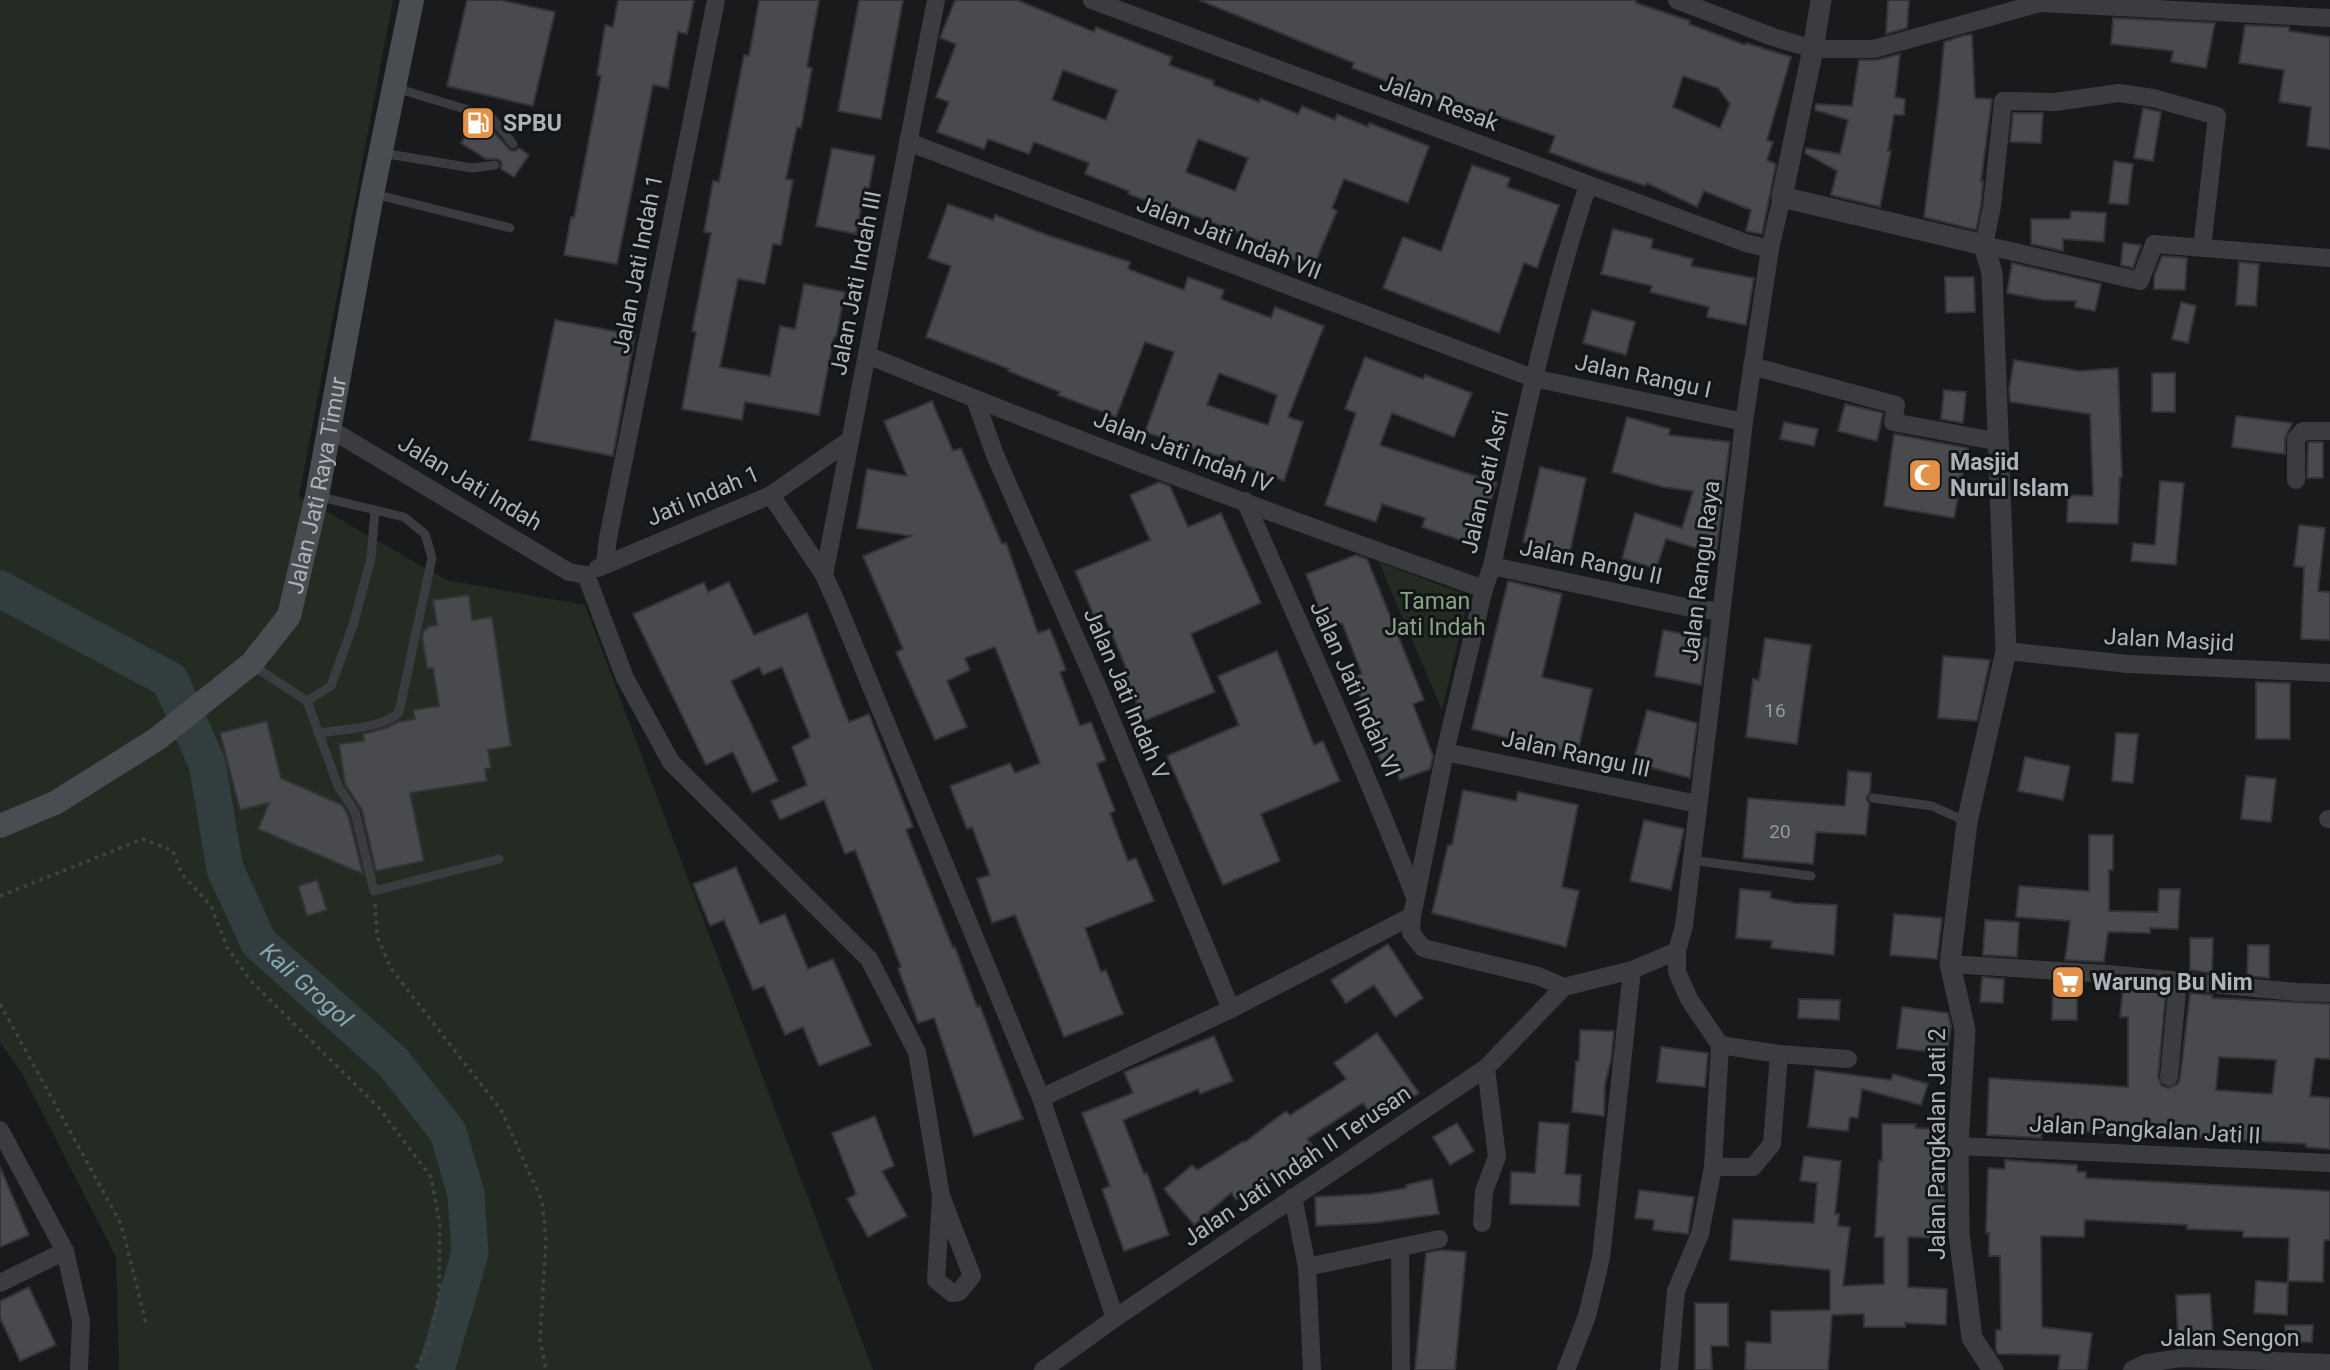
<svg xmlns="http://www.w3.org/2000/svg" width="2330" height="1370" font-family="Roboto,sans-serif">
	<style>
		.green { fill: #242b23 }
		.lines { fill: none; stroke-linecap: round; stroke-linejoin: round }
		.river { stroke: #323d40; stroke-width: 37 }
		.building { fill: #484a4e; stroke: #333437; stroke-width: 2; fill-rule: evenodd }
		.path { stroke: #414447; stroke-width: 3.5; stroke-dasharray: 3.5 5; stroke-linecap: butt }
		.service { stroke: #3b3c40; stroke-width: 9 }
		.minor { stroke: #3b3c40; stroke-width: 18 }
		.tertiary { stroke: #3b3c40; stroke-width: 21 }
		.secondary { stroke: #494c50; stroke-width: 24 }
		.labels { text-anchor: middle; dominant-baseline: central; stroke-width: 6; stroke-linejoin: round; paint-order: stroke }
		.number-label { font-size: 19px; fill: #94999f }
		.street-label { font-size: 23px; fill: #adb3ba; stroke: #141516 }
		.poi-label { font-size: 23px; font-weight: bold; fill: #adb3ba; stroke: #141516; text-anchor: start }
		.park-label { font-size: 23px; fill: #89a386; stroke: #141516 }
		.water-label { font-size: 24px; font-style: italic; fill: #87a6b1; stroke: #141516 }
	</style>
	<rect width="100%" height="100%" fill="#191a1b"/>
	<!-- green -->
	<g class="green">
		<polygon points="0,0 393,0 299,496 446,580 585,605 873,1370 119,1370 116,1257 22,1073 0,1042"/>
		<polygon points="1379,562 1469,596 1442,710"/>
	</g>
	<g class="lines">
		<!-- river -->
		<path class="river" id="s1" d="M0,589L170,680L207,763L225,869L259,943L393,1062L448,1132L466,1194L470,1253L436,1370"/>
	</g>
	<!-- building -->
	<g class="building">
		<polygon points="467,0 500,0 555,12 533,106 447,86"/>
		<polygon points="618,0 694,0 687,34 678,32 668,88 653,85 617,264 564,255 571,217 574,218 601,76 597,75 605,25 613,27"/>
		<polygon points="759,0 819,0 807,67 812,68 801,128 797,127 786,179 793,180 781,245 773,244 765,284 738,279 720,367 770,376 780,326 795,329 804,284 845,292 836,337 834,337 819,415 745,402 742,420 682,409 696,332 692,331 711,233 704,232 713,181 719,182 744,55 749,56"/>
		<polygon points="859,0 903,0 881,119 838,111"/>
		<path d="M955,0H1017L1094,32L1096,27L1172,57L1169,65L1214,81L1213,85L1259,102L1260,98L1298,114L1302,106L1335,120L1337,114L1368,127L1369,123L1429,146L1408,203L1344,179L1332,208L1337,211L1313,268L1260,247L1262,242L1221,226L1172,207L1171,210L1128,194L1129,191L1085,174L1089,163L1034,142L1029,154L988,139L984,149L937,132L949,102L936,97L956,44L940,38ZM1063,70L1117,90L1106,120L1052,100ZM1198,139L1248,158L1235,191L1186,172Z"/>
		<path d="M1199,0H1636V3L1690,21L1689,24L1745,45L1746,43L1791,57L1767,140L1773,142L1767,160L1776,164L1762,234L1746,231L1751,210L1704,191L1697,207L1647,183L1646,186L1600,171L1549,152L1555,136L1446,98L1445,103L1404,88L1352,68L1354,63ZM1683,76L1718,88L1730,104L1720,128L1673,107Z"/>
		<polygon points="1888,0 1909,0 1907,28 1886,34"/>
		<polygon points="2113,18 2215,23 2206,68 2171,62 2173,51 2111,44"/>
		<polygon points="2245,25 2289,27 2289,31 2330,37 2330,149 2307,146 2311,107 2279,102 2284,70 2239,63"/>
		<polygon points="1965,35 1972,35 1975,98 1992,99 1981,181 1983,181 1981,205 1976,230 1924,217 1939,97 1944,42"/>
		<polygon points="1900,54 1895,97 1905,99 1904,115 1894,115 1888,151 1891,151 1880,207 1831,195 1837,171 1805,153 1806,148 1840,154 1848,120 1815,110 1816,104 1852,106 1859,60 1877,60"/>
		<polygon points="2143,108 2161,112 2153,161 2134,158"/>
		<polygon points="2013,113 2043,113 2041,143 2010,142"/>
		<polygon points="476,120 494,132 510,150 515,151 519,148 529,155 514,177 501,169 502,163 498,159 486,159 461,143"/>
		<polygon points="832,148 875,156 869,188 865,187 856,234 816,226"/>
		<polygon points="2114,161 2133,164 2128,205 2109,203"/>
		<polygon points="1472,165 1510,178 1507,187 1559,205 1537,268 1524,263 1499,333 1383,288 1403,237 1441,251"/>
		<path d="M948,204L993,220L995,215L1047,235L1130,262L1128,269L1184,290L1188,277L1224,290L1221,299L1271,318L1275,307L1324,326L1288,417L1303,422L1284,481L1253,471L1254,468L1145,432L1174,352L1145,342L1116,417L1058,395L1060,392L1008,371L1009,369L926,337L951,266L928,258ZM1219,373L1277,395L1268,425L1207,405Z"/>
		<polygon points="2071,211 2106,213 2104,242 2063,239 2063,251 2031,244 2031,219 2070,219"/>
		<polygon points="1613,229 1653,239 1651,248 1693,259 1691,266 1754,278 1746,325 1707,317 1709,307 1650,292 1652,286 1601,274"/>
		<polygon points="2123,243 2141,245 2133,268 2121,265"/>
		<polygon points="2162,256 2187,258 2185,290 2154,289 2154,276"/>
		<polygon points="2239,262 2259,264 2256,306 2236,305"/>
		<polygon points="2012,263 2101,284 2095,311 2075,307 2076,301 2044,300 2007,293"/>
		<polygon points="1945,277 1974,277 1975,312 1946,313"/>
		<polygon points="2181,302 2196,306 2188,343 2172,339"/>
		<polygon points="1592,310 1635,322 1626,355 1583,343"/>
		<polygon points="555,320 635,335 613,456 530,440"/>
		<polygon points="1365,357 1423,379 1425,375 1472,393 1454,437 1392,413 1380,445 1497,483 1475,545 1422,527 1425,518 1382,504 1376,522 1325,505 1356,413 1345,409"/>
		<polygon points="2014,360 2079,371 2118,368 2122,477 2120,477 2118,524 2067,522 2068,495 2093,496 2090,414 2010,402 2009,389"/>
		<rect x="2152" y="373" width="23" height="39"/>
		<polygon points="1944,390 1966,392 1963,423 1941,419"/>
		<polygon points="932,401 953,451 961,448 1002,544 1006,543 1038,633 1050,629 1066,670 1060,672 1080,726 1091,722 1106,760 1097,764 1115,811 1110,813 1128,861 1136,858 1154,901 1085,928 1101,972 1106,970 1123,1014 1064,1037 1015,915 992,923 977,879 990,875 972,827 967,829 950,786 1010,763 1015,773 1040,763 995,647 965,658 970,670 947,681 967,727 935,740 896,652 903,649 863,556 911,536 857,528 867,469 907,476 884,421"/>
		<polygon points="1845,404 1883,413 1877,441 1838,431"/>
		<polygon points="2236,416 2292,423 2285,438 2285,454 2232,447"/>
		<polygon points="1627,417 1670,429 1669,435 1730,442 1716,554 1666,539 1656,569 1622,558 1635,513 1682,528 1693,491 1663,487 1612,472"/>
		<polygon points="1784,422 1818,429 1814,446 1780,439"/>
		<polygon points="1894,434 1968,448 1954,518 1884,506"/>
		<polygon points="2308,442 2323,442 2323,478 2307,478"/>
		<polygon points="1540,467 1586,478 1570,552 1523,542"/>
		<polygon points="2160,481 2184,483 2176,565 2131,561 2133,543 2155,545"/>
		<polygon points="1159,482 1170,486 1188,527 1221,513 1261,603 1191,634 1215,692 1144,721 1123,670 1126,668 1105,617 1096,621 1075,571 1150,540 1130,495"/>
		<polygon points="2299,525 2325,528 2318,591 2330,592 2330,640 2301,639 2304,567 2294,566"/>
		<polygon points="1356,555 1367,559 1424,700 1413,704 1433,756 1430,769 1400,780 1394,766 1384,770 1367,727 1371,726 1353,677 1362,674 1342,623 1327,629 1306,574"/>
		<polygon points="1508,581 1562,594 1542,677 1592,689 1577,755 1472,729"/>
		<polygon points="704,582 708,592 729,582 754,635 807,613 849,722 869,714 913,827 906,830 953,948 955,947 977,1007 980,1006 1023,1119 974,1136 934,1018 918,1023 898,968 901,967 855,850 845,854 824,800 780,820 771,801 807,785 792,747 810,737 782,667 763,675 759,667 731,681 778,781 752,793 733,752 706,765 633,614"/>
		<polygon points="469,595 472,620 492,617 511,746 488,750 491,768 485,769 487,781 410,793 424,861 376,871 362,810 345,784 339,744 364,741 363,734 386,728 398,722 415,719 413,710 439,706 433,668 427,668 422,636 424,630 427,629 427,627 437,625 433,600"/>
		<polygon points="1663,630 1707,638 1701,685 1655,676"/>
		<polygon points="1765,638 1811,645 1797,744 1746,737 1753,679 1759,680"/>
		<polygon points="1277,651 1314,745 1323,741 1340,781 1261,814 1280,861 1223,885 1167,756 1239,725 1218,676"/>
		<polygon points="1943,656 1990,660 1977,721 1938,718"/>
		<polygon points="2256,682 2290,683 2290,739 2256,739"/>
		<polygon points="1647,710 1697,723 1690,778 1633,763"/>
		<polygon points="267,721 281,778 342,805 348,815 363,874 258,829 269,803 240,810 220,733"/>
		<polygon points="2116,733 2138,734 2133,783 2112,781"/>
		<polygon points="2025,757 2070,766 2063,800 2018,791"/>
		<polygon points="1848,771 1871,773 1870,792 1866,798 1869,804 1866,835 1816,832 1813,864 1743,858 1748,798 1845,806"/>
		<polygon points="2246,776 2276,779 2271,822 2241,819"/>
		<polygon points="1463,790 1516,801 1518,792 1578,805 1562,887 1579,891 1566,947 1432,913 1448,845 1452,845"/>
		<polygon points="1644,820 1684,829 1671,890 1630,881"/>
		<polygon points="2089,835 2113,835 2113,870 2109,870 2109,911 2158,912 2159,889 2180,889 2178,929 2150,928 2150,933 2108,932 2104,962 2065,960 2070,921 2016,917 2019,886 2089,891"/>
		<polygon points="736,867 760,924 785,914 808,969 833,959 871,1045 819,1066 803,1027 785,1035 764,986 753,990 724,920 710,926 693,884"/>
		<polygon points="317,880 327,910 307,916 298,886"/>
		<polygon points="1740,889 1771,892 1770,898 1795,903 1837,905 1834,955 1771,948 1772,941 1736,938"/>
		<polygon points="1894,914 1942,918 1937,959 1890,955"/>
		<polygon points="1985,920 2019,922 2017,957 1983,955"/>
		<polygon points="2190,938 2213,938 2212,973 2190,970"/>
		<polygon points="1388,944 1423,998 1395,1017 1374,985 1346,1003 1331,980"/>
		<polygon points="2248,945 2269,945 2269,978 2247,976"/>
		<polygon points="1982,977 2004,979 2003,1003 1980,1002"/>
		<polygon points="2053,982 2077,983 2077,1020 2052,1020"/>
		<path d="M2123,987L2166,991L2158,1077L2162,1086L2169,1088L2178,1084L2180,1078L2190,993L2212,995V998L2330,1004V1059L2315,1058L2310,1096L2330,1098V1149L2306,1147V1144L2042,1129L2041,1138L1987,1135L1989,1078L2128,1087V1017H2120ZM2219,1057L2276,1060L2272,1094L2216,1090Z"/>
		<polygon points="1799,999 1840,1000 1839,1020 1798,1018"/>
		<polygon points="1902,1007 1948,1013 1951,1026 1947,1054 1897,1048"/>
		<polygon points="1580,1030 1614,1031 1611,1060 1605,1084 1604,1116 1572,1112 1576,1061 1579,1061"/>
		<polygon points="1377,1033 1419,1093 1376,1123 1363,1103 1307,1139 1313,1146 1265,1182 1236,1200 1231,1193 1194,1225 1164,1189 1192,1165 1197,1170 1244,1141 1245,1142 1286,1111 1290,1115 1346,1079 1334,1063"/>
		<polygon points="1214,1036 1233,1081 1200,1094 1198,1089 1123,1120 1144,1174 1147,1173 1169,1235 1124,1251 1102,1189 1110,1186 1082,1113 1133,1093 1124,1072"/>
		<polygon points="1661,1047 1708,1053 1705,1087 1657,1082"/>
		<polygon points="1815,1070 1891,1080 1893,1074 1928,1084 1921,1105 1862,1089 1858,1118 1850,1117 1848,1131 1808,1127"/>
		<polygon points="875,1116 894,1166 882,1171 907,1216 868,1237 847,1199 856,1194 832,1133"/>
		<polygon points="1539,1122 1569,1124 1565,1174 1581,1175 1579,1206 1510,1204 1511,1172 1535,1173"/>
		<polygon points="1457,1123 1474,1151 1450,1165 1433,1137"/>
		<polygon points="1882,1124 1916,1124 1915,1128 1945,1129 1943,1198 1945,1198 1945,1238 1908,1237 1908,1287 1947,1289 1946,1325 1905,1323 1905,1327 1864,1327 1864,1314 1832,1315 1828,1370 1745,1370 1746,1342 1771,1343 1771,1311 1830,1310 1830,1270 1730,1260 1733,1219 1814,1223 1817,1183 1800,1181 1804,1156 1841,1161 1835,1214 1839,1214 1838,1226 1850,1227 1843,1286 1884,1284 1884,1237 1875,1237 1879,1160 1882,1161"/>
		<polygon points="2005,1160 2077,1165 2077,1172 2086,1172 2086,1178 2330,1191 2330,1240 2324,1240 2323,1282 2288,1281 2289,1238 2243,1237 2243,1231 2187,1229 2187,1225 2085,1220 2084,1237 2041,1236 2042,1327 2092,1333 2087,1370 2058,1370 2060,1355 1998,1354 1996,1350 1996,1330 2001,1330 2000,1256 1989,1256 1989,1233 1986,1233 1988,1168 2005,1169"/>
		<polygon points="0,1167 29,1235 0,1247"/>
		<polygon points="1432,1179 1439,1214 1374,1223 1316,1226 1315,1197 1371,1194 1406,1188 1406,1185"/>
		<polygon points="1639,1190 1694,1197 1688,1234 1653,1230 1654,1220 1635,1218"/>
		<polygon points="1441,1250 1466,1252 1455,1370 1415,1370 1426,1253"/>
		<polygon points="2256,1281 2288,1283 2287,1315 2254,1313"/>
		<polygon points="29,1287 56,1345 20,1361 0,1318 0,1301"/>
		<polygon points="2210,1294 2213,1334 2178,1336 2176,1295"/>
		<polygon points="1695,1303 1728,1303 1728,1346 1711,1346 1712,1370 1695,1370"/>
		<polygon points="2285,1325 2313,1325 2312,1342 2285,1342"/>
	</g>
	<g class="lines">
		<!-- path -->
		<g class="path">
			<polyline points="0,896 143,839 173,851 181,873 211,906 227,947 250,980 379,1108 431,1177 440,1226 439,1294 429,1344 415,1370"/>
			<polyline points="375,904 377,936 392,970 501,1110 542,1201 546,1240 540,1340 546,1370"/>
			<polyline points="0,1004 121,1224 147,1327"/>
		</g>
		<!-- service -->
		<g class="service">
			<polyline points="396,88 491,117 513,144"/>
			<polyline points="382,153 472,168 495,165"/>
			<polyline points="374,194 510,228"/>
			<polyline points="252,665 307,701 331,686 353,625 371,559 375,510 317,496"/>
			<polyline points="307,701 338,786 355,812 374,891 499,859"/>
			<path d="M318,733C339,730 385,728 399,712L432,558L425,534L404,517L375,510"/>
			<polyline points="1873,798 1932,806 1965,821"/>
			<polyline points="1691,860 1811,876"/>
		</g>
		<!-- minor -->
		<g class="minor">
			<polyline points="1092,0 1746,243 1770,249"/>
			<polyline points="1677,0 1773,37 1813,49 1874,49 2040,3 2330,18"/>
			<polyline points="908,142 1533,378 1744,422"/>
			<path d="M1588,185C1547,309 1520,438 1492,566L1484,589L1445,752L1412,916L1411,933L1423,948L1538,976L1564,987L1632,970L1677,951"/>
			<polyline points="2202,248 2217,116 2153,98 2119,93 2055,102 2003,101 1992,206 1984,245 2140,281 2154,244 2330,258"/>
			<path d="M867,355C1070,438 1277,516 1484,589"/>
			<polyline points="1752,366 1896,405 1893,422 2000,442"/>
			<polyline points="975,399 995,455 1100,693 1231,1009"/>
			<polyline points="330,429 569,572 586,575"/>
			<polyline points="2296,480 2296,439 2303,431 2330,431"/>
			<polyline points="771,495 824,575 837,604 1041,1098 1115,1318"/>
			<path d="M1245,501C1303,632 1363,763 1415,897"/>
			<polyline points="605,563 608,538 716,0"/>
			<polyline points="1492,566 1695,609 1720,611"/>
			<polyline points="598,568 771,495 850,440"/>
			<polyline points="586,575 625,678 671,762 869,959 917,1052 941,1196 972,1276 959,1292 952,1293 936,1280 941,1196"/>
			<polyline points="824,575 936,0"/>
			<polyline points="2006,651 2128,664 2330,673"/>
			<polyline points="1445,752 1688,802 1698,802"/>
			<polyline points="2328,819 2330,819"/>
			<polyline points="1950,964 2108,974 2296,992 2330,993"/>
			<polyline points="1720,1045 1779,1054 1848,1059"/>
			<polyline points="2169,1077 2178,982"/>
			<polyline points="1041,1098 1231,1009 1412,916"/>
			<polyline points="0,1130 65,1251 81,1321 79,1370"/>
			<polyline points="1958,1146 2330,1163"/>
			<polyline points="1713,1167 1753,1167 1772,1144 1779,1054"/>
			<polyline points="1293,1197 1307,1267 1312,1370"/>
			<polyline points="1482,1223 1484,1191 1497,1157 1486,1068"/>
			<polyline points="1400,1248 1401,1370"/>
			<polyline points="1307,1267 1439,1239"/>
			<polyline points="0,1283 65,1251"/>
			<polyline points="1043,1370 1115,1318 1486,1068 1564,987"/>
			<polyline points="1566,1370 1587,1316 1601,1258 1632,970"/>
			<polyline points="1669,1370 1676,1291 1700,1234 1713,1167 1720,1045 1689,999 1677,972 1677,951 1684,926 1744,422 1770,249 1782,197"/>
			<polyline points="2132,1370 2147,1363 2181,1358 2330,1363"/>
		</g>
		<!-- tertiary -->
		<polyline class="tertiary" points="1821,0 1813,49 1782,197 1984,245 1992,273 2006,651 1967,822 1950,964 1965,1030 1958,1146 1959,1234 1972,1338 1993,1370"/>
		<!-- secondary -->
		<path class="secondary" id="s2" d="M0,826L55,803L157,739L251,664L289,616L317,496L372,194L412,0"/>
	</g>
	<!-- icons -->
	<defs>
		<g id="fuel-square" transform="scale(1.75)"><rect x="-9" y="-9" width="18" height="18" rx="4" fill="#e49249" stroke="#141516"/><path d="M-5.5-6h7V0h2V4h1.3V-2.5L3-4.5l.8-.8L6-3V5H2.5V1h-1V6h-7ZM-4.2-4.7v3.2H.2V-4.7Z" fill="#fff"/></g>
		<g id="mosque-square" transform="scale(1.75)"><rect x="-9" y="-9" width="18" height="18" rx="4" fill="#e49249" stroke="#141516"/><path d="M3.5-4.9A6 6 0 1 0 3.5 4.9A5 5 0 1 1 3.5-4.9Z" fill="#fff"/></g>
		<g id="supermarket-square" transform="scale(1.75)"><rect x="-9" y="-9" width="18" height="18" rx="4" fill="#e49249" stroke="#141516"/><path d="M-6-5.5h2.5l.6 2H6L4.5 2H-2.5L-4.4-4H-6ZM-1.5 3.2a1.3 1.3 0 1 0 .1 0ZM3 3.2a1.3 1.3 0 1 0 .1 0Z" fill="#fff"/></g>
	</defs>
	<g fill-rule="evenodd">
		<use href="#fuel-square" x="478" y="123"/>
		<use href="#mosque-square" x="1925" y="475"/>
		<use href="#supermarket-square" x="2068" y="982"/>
	</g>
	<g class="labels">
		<!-- number labels -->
		<g class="number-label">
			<text x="1775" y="710">16</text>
			<text x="1780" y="831">20</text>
		</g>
		<!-- street labels -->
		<g class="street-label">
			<text transform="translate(1439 103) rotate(20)">Jalan Resak</text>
			<text transform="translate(1229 238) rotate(21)">Jalan Jati Indah VII</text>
			<text transform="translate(638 264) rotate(-79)">Jalan Jati Indah 1</text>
			<text transform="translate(856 283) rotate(-79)">Jalan Jati Indah III</text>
			<text transform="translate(1643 376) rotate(12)">Jalan Rangu I</text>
			<text transform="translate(1183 452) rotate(21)">Jalan Jati Indah IV</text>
			<text transform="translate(1485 482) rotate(-77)">Jalan Jati Asri</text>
			<text transform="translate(470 483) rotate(31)">Jalan Jati Indah</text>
			<text stroke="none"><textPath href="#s2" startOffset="495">Jalan Jati Raya Timur</textPath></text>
			<text transform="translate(703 496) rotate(-23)">Jati Indah 1</text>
			<text transform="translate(1591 562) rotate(12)">Jalan Rangu II</text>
			<text transform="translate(1701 571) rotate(-83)">Jalan Rangu Raya</text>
			<text transform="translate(2169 640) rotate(3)">Jalan Masjid</text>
			<text transform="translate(1355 689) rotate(66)">Jalan Jati Indah VI</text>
			<text transform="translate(1126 694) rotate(67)">Jalan Jati Indah V</text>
			<text transform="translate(1576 754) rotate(12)">Jalan Rangu III</text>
			<text transform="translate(2145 1130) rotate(3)">Jalan Pangkalan Jati II</text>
			<text transform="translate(1937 1144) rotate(-90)">Jalan Pangkalan Jati 2</text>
			<text transform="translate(1297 1166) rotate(-34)">Jalan Jati Indah II Terusan</text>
			<text x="2230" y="1338">Jalan Sengon</text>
		</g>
		<!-- poi labels -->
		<g class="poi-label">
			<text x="503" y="123">SPBU</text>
			<text x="1950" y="462">Masjid<tspan x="1950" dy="26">Nurul Islam</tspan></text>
			<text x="2092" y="982">Warung Bu Nim</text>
		</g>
		<!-- park labels -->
		<g class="park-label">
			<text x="1435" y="601">Taman<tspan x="1435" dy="26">Jati Indah</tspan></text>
		</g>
		<!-- water labels -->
		<g class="water-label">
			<text stroke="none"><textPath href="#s1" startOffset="536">Kali Grogol</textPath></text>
		</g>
	</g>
</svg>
